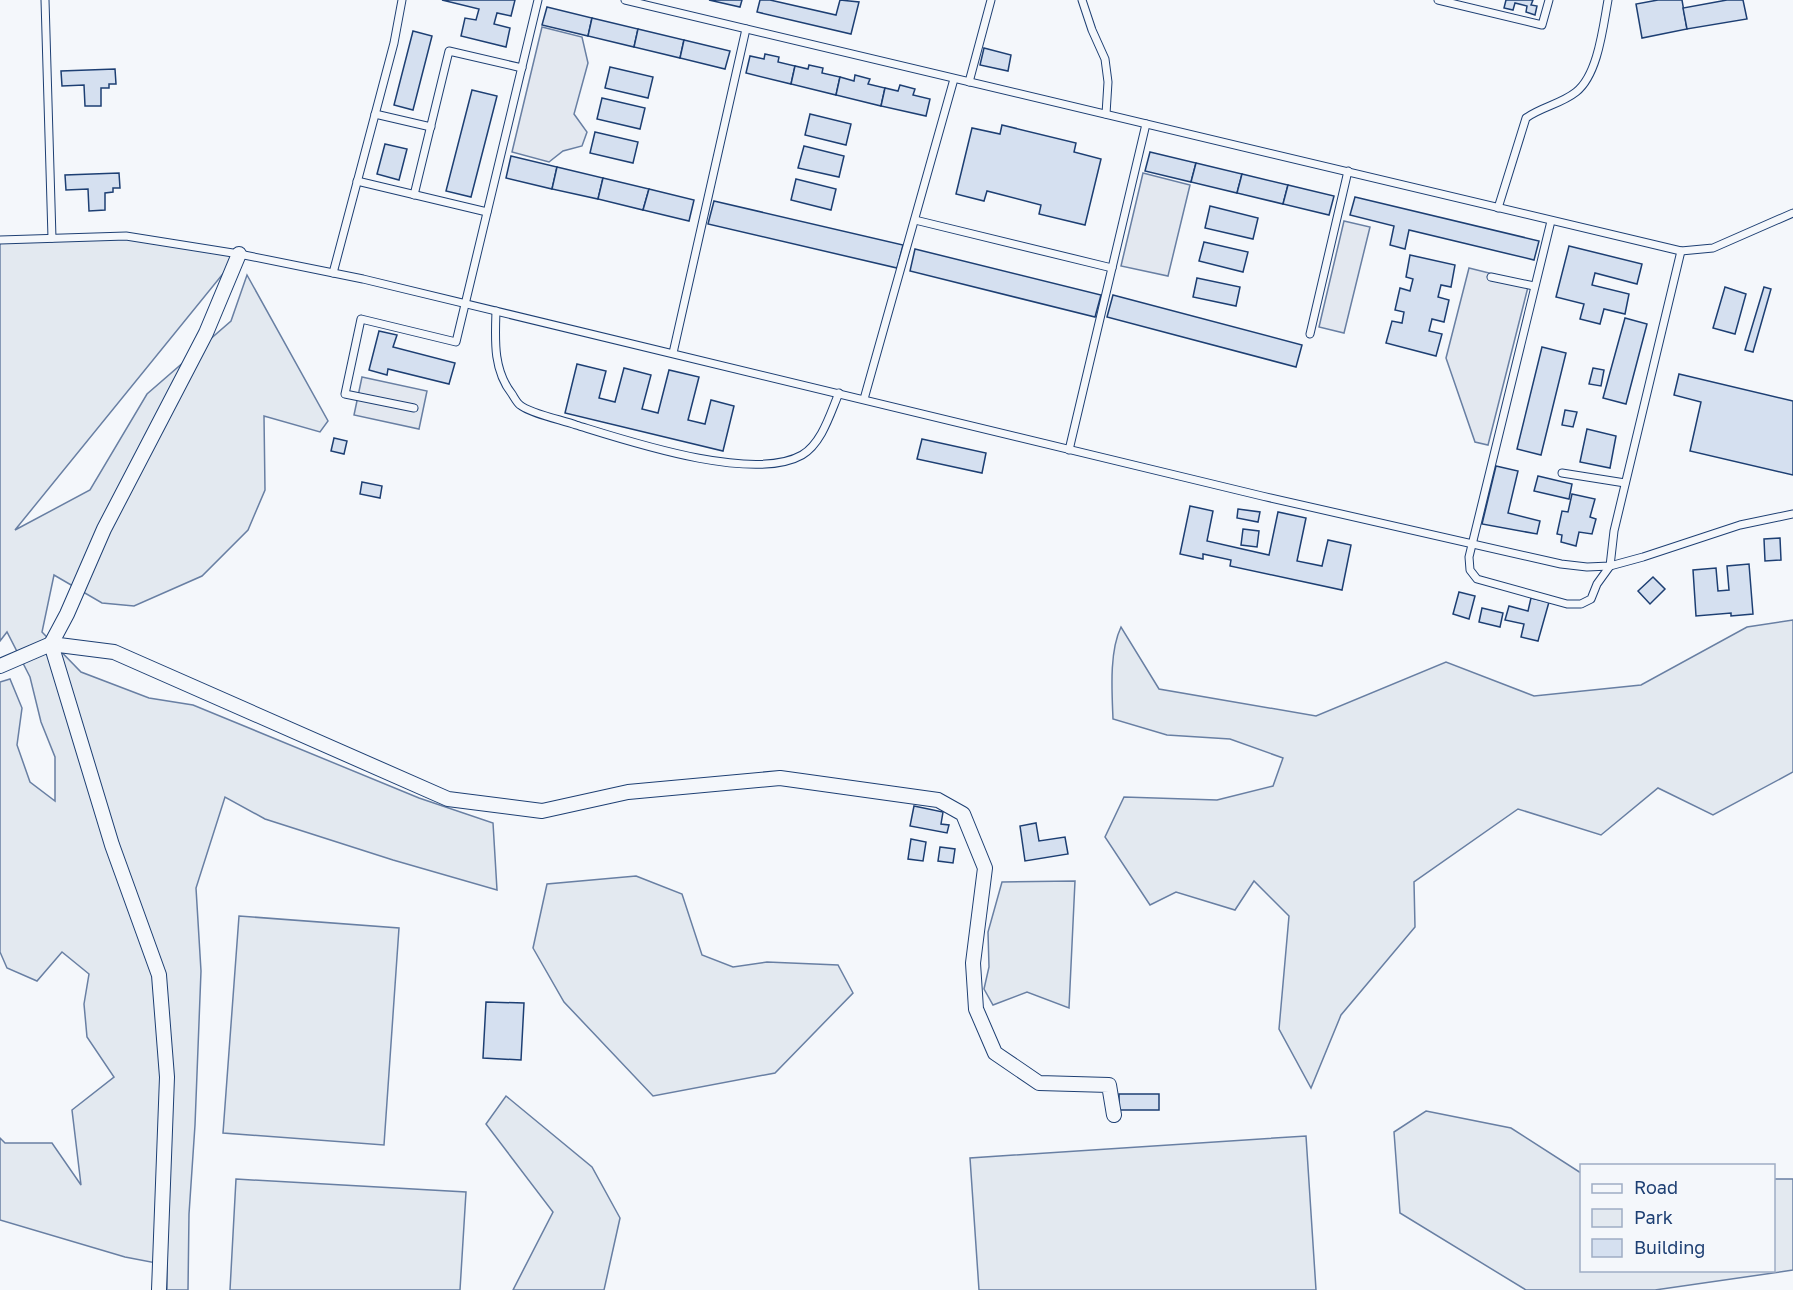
<svg xmlns="http://www.w3.org/2000/svg" width="1793" height="1290" font-family="'Golos Text',sans-serif">
	<style>
		.green { fill: #e3e9f0; stroke: #687fa3; stroke-width: 1.5 }
		.parking { fill: #e3e8f0; stroke: #687fa3; stroke-width: 1.5 }
		.building { fill: #d5e0f0; stroke: #1d3f73; stroke-width: 1.5 }
		.lines { fill: none; stroke-linecap: round; stroke-linejoin: round }
		.lane-casing { stroke: #1d3f73; stroke-width: 9 }
		.street-casing { stroke: #1d3f73; stroke-width: 16 }
		.lane { stroke: #f4f7fb; stroke-width: 7 }
		.street { stroke: #f4f7fb; stroke-width: 14 }
	</style>
	<rect width="100%" height="100%" fill="#f4f7fb"/>
	<!-- green -->
	<g class="green">
		<polygon points="126,236 239,254 15,530 90,490 147,394 231,321 247,275 328,421 320,432 264,416 265,490 248,530 202,576 134,606 102,603 54,575 42,632 81,672 149,698 193,705 419,798 493,823 497,890 393,860 265,819 225,797 196,888 201,971 195,1125 189,1214 188,1290 167,1290 167,1265 125,1257 0,1220 0,1138 5,1143 52,1143 81,1185 72,1110 114,1077 87,1037 84,1004 89,974 62,952 37,981 7,968 0,952 0,682 10,679 22,708 17,745 30,782 55,801 55,757 41,722 30,677 7,632 0,641 0,240"/>
		<path d="M1793,620V772L1713,815L1658,788L1601,835L1518,809L1414,882L1415,927L1341,1015L1311,1088L1279,1029L1289,916L1254,881L1235,910L1176,892L1150,905L1105,837L1124,797L1217,800L1273,786L1283,758L1230,739L1167,735L1113,719C1112,692 1109,652 1121,627L1159,689L1316,716L1446,662L1534,696L1641,685L1747,627Z"/>
		<polygon points="636,876 682,894 702,955 733,967 767,962 838,965 853,993 775,1073 653,1096 564,1002 533,948 547,884"/>
		<polygon points="1075,881 1069,1008 1027,992 993,1005 984,989 989,967 988,932 1002,882"/>
		<polygon points="239,916 399,928 384,1145 223,1133"/>
		<polygon points="506,1096 592,1167 620,1218 604,1290 513,1290 553,1212 486,1124"/>
		<polygon points="1426,1111 1511,1128 1581,1173 1582,1270 1774,1270 1774,1179 1793,1179 1793,1270 1655,1290 1526,1290 1400,1213 1394,1132"/>
		<polygon points="1306,1136 1316,1290 979,1290 970,1158"/>
		<polygon points="236,1179 466,1192 460,1290 230,1290"/>
	</g>
	<!-- parking -->
	<g class="parking">
		<polygon points="542,27 582,37 588,63 574,114 587,132 582,146 563,151 549,162 512,152"/>
		<polygon points="1143,173 1190,185 1168,276 1121,266"/>
		<polygon points="1344,221 1370,227 1344,333 1319,327"/>
		<polygon points="1469,268 1529,283 1488,445 1475,442 1446,358"/>
		<polygon points="362,377 427,391 419,429 354,415"/>
	</g>
	<!-- building -->
	<g class="building">
		<polygon points="442,0 515,0 511,16 497,13 494,24 510,28 506,47 461,36 465,18 476,20 479,9"/>
		<polygon points="709,0 742,0 740,7"/>
		<polygon points="760,0 770,0 836,15 840,0 859,2 851,34 757,12"/>
		<polygon points="1506,0 1533,0 1531,5 1537,6 1535,15 1526,12 1527,6 1515,3 1513,10 1504,8"/>
		<polygon points="1658,0 1682,0 1687,29 1642,38 1636,4"/>
		<polygon points="1727,0 1743,0 1747,19 1687,29 1683,8"/>
		<polygon points="547,7 592,18 588,36 542,25"/>
		<polygon points="592,18 638,29 634,47 588,36"/>
		<polygon points="638,29 684,40 680,58 634,47"/>
		<polygon points="413,31 432,36 413,110 394,105"/>
		<polygon points="684,40 730,51 725,69 680,58"/>
		<polygon points="984,48 1011,55 1008,71 980,65"/>
		<polygon points="765,54 779,57 778,62 795,66 791,84 746,73 750,56 764,59"/>
		<polygon points="809,65 823,68 822,73 840,77 836,95 791,84 795,66 808,69"/>
		<polygon points="610,67 653,77 648,98 605,88"/>
		<polygon points="115,69 116,84 109,84 109,88 101,88 101,106 85,106 84,85 62,86 61,71"/>
		<polygon points="855,75 870,79 868,84 885,88 881,106 836,95 840,77 854,81"/>
		<polygon points="900,85 915,89 913,95 930,99 926,116 881,106 885,88 898,91"/>
		<polygon points="472,90 497,96 471,197 446,191"/>
		<polygon points="602,98 645,108 640,129 597,119"/>
		<polygon points="810,114 851,124 846,145 805,135"/>
		<polygon points="1002,125 1076,143 1074,152 1101,159 1085,225 1039,214 1041,205 987,191 984,201 956,194 972,128 1000,134"/>
		<polygon points="595,132 638,142 633,163 590,153"/>
		<polygon points="385,144 407,149 399,180 377,174"/>
		<polygon points="804,146 844,156 839,177 798,168"/>
		<polygon points="1150,152 1196,163 1191,182 1145,171"/>
		<polygon points="511,156 557,167 552,189 506,178"/>
		<polygon points="1196,163 1242,174 1237,193 1191,182"/>
		<polygon points="557,167 603,178 598,199 552,189"/>
		<polygon points="119,173 120,188 113,188 113,192 105,193 105,210 89,211 88,189 66,190 65,175"/>
		<polygon points="1242,174 1288,185 1283,204 1237,193"/>
		<polygon points="603,178 649,189 643,210 598,199"/>
		<polygon points="796,179 836,189 831,210 791,200"/>
		<polygon points="1288,185 1334,196 1329,215 1283,204"/>
		<polygon points="649,189 694,200 689,221 643,210"/>
		<polygon points="1355,197 1539,241 1534,260 1409,230 1405,249 1390,245 1394,226 1350,215"/>
		<polygon points="714,201 903,245 897,268 708,224"/>
		<polygon points="1210,206 1258,218 1253,239 1205,228"/>
		<polygon points="1204,242 1248,252 1243,272 1199,261"/>
		<polygon points="1569,246 1642,264 1637,284 1595,273 1592,285 1629,294 1625,314 1604,309 1600,324 1580,319 1584,304 1556,297"/>
		<polygon points="915,249 1101,295 1095,317 910,271"/>
		<polygon points="1410,255 1455,265 1451,287 1441,285 1438,297 1449,300 1444,322 1432,319 1429,331 1442,334 1436,356 1386,343 1392,321 1402,323 1404,312 1395,310 1400,288 1410,291 1413,279 1406,277"/>
		<polygon points="1197,278 1240,287 1236,306 1193,297"/>
		<polygon points="1725,287 1746,294 1735,334 1713,328"/>
		<polygon points="1764,287 1771,289 1753,352 1745,350"/>
		<polygon points="1113,295 1302,345 1296,367 1107,317"/>
		<polygon points="1625,318 1647,324 1626,404 1603,398"/>
		<polygon points="379,331 397,335 393,347 455,363 449,384 388,369 387,375 369,370"/>
		<polygon points="1542,347 1566,353 1541,455 1517,449"/>
		<polygon points="577,364 606,371 599,398 615,402 624,368 651,375 642,409 658,413 669,370 699,377 688,420 705,424 711,400 734,406 723,451 565,413"/>
		<polygon points="1593,368 1604,370 1601,386 1589,384"/>
		<polygon points="1679,374 1793,401 1793,475 1690,451 1701,402 1674,395"/>
		<polygon points="1565,410 1577,412 1573,427 1562,425"/>
		<polygon points="1587,429 1616,436 1610,468 1580,462"/>
		<polygon points="334,438 347,441 344,454 331,451"/>
		<polygon points="922,439 986,453 982,473 917,459"/>
		<polygon points="1496,466 1518,471 1508,513 1540,521 1537,534 1482,524"/>
		<polygon points="1538,476 1572,484 1569,499 1534,491"/>
		<polygon points="362,482 382,486 380,498 360,494"/>
		<polygon points="1572,494 1595,499 1590,517 1596,519 1592,534 1579,532 1576,546 1561,542 1562,535 1557,534 1562,511 1568,512"/>
		<polygon points="1190,506 1213,511 1207,541 1269,555 1278,512 1306,518 1297,561 1322,566 1328,540 1351,545 1342,590 1230,566 1231,560 1203,554 1203,559 1180,554"/>
		<polygon points="1238,509 1260,512 1258,522 1237,518"/>
		<polygon points="1243,529 1259,531 1257,547 1241,545"/>
		<polygon points="1780,538 1781,560 1765,561 1764,539"/>
		<polygon points="1749,564 1753,614 1731,616 1731,613 1696,616 1693,570 1716,568 1718,591 1729,590 1727,566"/>
		<polygon points="1653,577 1665,589 1650,604 1638,591"/>
		<polygon points="1459,592 1475,596 1469,619 1453,614"/>
		<polygon points="1531,598 1549,602 1538,641 1521,637 1524,624 1505,620 1509,606 1528,611"/>
		<polygon points="1482,608 1503,613 1500,627 1479,622"/>
		<polygon points="914,806 943,812 941,824 949,825 947,833 910,826"/>
		<polygon points="1036,823 1039,841 1065,837 1068,854 1025,861 1020,826"/>
		<polygon points="911,839 926,842 923,861 908,859"/>
		<polygon points="940,847 955,849 953,863 938,861"/>
		<polygon points="486,1002 524,1003 521,1060 483,1058"/>
		<rect x="1119" y="1094" width="40" height="16"/>
	</g>
	<g class="lines">
		<!-- lane casing -->
		<g class="lane-casing">
			<g id="lane">
				<polyline points="45,0 52,238"/>
				<polyline points="625,0 1681,251 1713,248 1793,213"/>
				<polyline points="1082,0 1092,30 1105,59 1108,82 1106,114"/>
				<polyline points="1438,0 1542,25 1549,0"/>
				<polyline points="969,82 991,0"/>
				<polyline points="375,114 431,127"/>
				<polyline points="357,181 487,212"/>
				<polyline points="414,195 449,51 522,68"/>
				<path d="M1498,208L1526,118C1541,107 1561,104 1576,92C1598,75 1603,27 1608,0"/>
				<polyline points="915,220 1112,268"/>
				<polyline points="1551,221 1469,557 1470,570 1477,579 1567,604 1581,604 1591,599 1597,584 1610,566 1614,531 1681,251"/>
				<polyline points="0,240 126,236 239,254 363,279 1262,496 1561,564 1587,567 1610,566 1643,557 1740,525 1793,514"/>
				<polyline points="333,273 394,43 402,0"/>
				<polyline points="1491,277 1534,286"/>
				<path d="M496,311C495,340 493,370 512,394C514,397 517,403 520,405C529,413 562,420 576,425C628,441 753,483 802,455C822,443 830,414 839,393"/>
				<polyline points="1310,334 1348,171"/>
				<polyline points="673,353 746,29"/>
				<polyline points="864,399 954,79"/>
				<polyline points="414,408 345,394 361,319 456,342 538,0"/>
				<polyline points="1069,450 1146,124"/>
				<polyline points="1562,473 1625,483"/>
			</g>
		</g>
		<!-- street casing -->
		<g class="street-casing">
			<g id="street">
				<polyline points="0,666 51,644 114,652 448,799 542,811 628,792 780,778 938,800 963,814 985,868 973,963 976,1009 995,1053 1039,1083 1109,1085 1114,1115"/>
				<polyline points="159,1290 167,1077 159,975 112,845 51,644 67,614 104,529 206,333 239,254"/>
			</g>
		</g>
		<!-- lane -->
		<use href="#lane" class="lane"/>
		<!-- street -->
		<use href="#street" class="street"/>
	</g>
	<!-- legend -->
	<rect x="1580" y="1164" width="195" height="108" fill="#f4f7fb" stroke="#9eadc5" stroke-width="1.5"/>
	<rect x="1592" y="1184" width="30" height="9" fill="#f4f7fb" stroke="#9eadc5" stroke-width="1.5"/>
	<text x="1634" y="1194" font-size="18" fill="#1d3f73">Road</text>
	<rect x="1592" y="1209" width="30" height="18" fill="#e3e9f0" stroke="#9eadc5" stroke-width="1.5"/>
	<text x="1634" y="1224" font-size="18" fill="#1d3f73">Park</text>
	<rect x="1592" y="1239" width="30" height="18" fill="#d5e0f0" stroke="#9eadc5" stroke-width="1.5"/>
	<text x="1634" y="1254" font-size="18" fill="#1d3f73">Building</text>
</svg>
